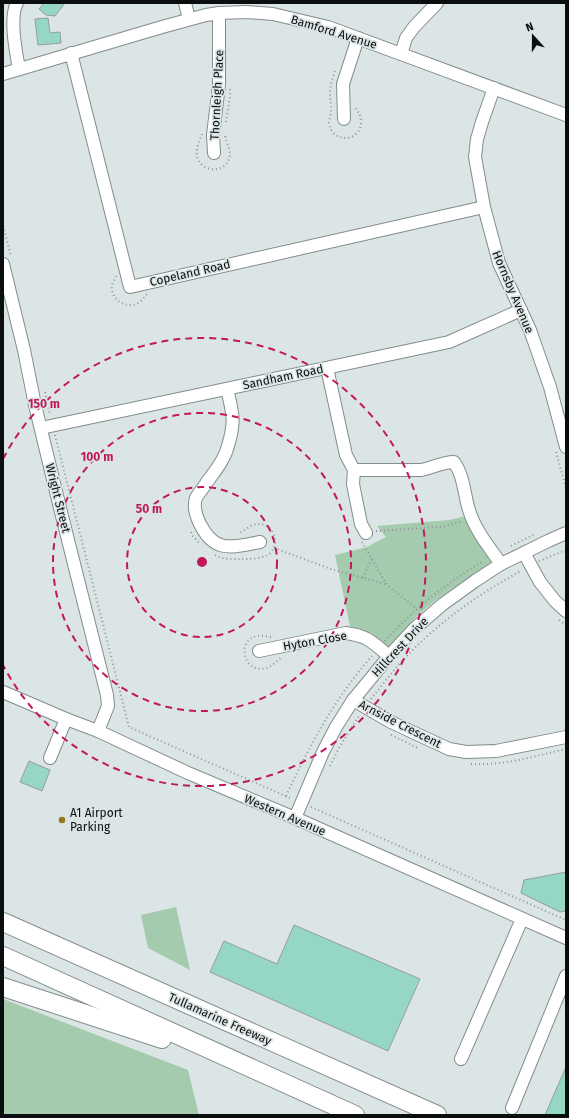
<svg xmlns="http://www.w3.org/2000/svg" width="569" height="1118" font-family="'Fira Sans',sans-serif">
	<style>
		.green { fill: #a4cbae }
		.building { fill: #95d7c4; stroke: #959d9a }
		.lines { fill: none; stroke-linecap: round; stroke-linejoin: round }
		.minor-casing { stroke: #838c8c; stroke-width: 14 }
		.highway-casing { stroke: #838c8c; stroke-width: 20 }
		.path { stroke: #8d9494; stroke-width: 2; stroke-dasharray: 1 3; stroke-linecap: butt }
		.minor { stroke: #fff; stroke-width: 12 }
		.highway { stroke: #fff; stroke-width: 18 }
		.ring { fill: none; stroke: #c2185b; stroke-width: 2; stroke-dasharray: 7 5 }
		.poi-dot { fill: #997620; stroke: #dce5e5; stroke-width: 1.5 }
		.labels { text-anchor: middle; dominant-baseline: central; stroke-width: 3.5; stroke-linejoin: round; paint-order: stroke }
		.street-label { font-size: 12px; fill: #0b0e0e; stroke: #dce5e5 }
		.poi-label { font-size: 12px; fill: #0b0e0e; stroke: #dce5e5; text-anchor: start }
		.centre { fill: #c2185b; stroke: #dce5e5; stroke-width: 2 }
		.ring-label { font-size: 12px; text-anchor: middle; font-weight: bold; fill: #c2185b; stroke: #dce5e5; stroke-width: 3.5; stroke-linejoin: round; paint-order: stroke }
	</style>
	<rect width="100%" height="100%" fill="#dce5e5"/>
	<!-- green -->
	<g class="green">
		<path d="M466,516L493,562C466,579 438,596 415,618C406,628 397,638 388,648L371,633L350,626L335,555L367,547L386,537L377,526L449,520Z"/>
		<polygon points="176,907 190,970 148,948 141,915"/>
		<polygon points="3,999 188,1070 199,1115 3,1115"/>
	</g>
	<!-- building -->
	<g class="building">
		<polygon points="44,3 65,3 55,16 46,15 39,9"/>
		<polygon points="48,18 50,33 60,32 61,43 38,45 35,19"/>
		<polygon points="29,761 50,770 42,791 20,782"/>
		<polygon points="566,872 566,911 560,912 521,893 524,880"/>
		<polygon points="294,925 420,979 388,1051 210,972 224,941 277,964"/>
		<polygon points="566,1067 566,1115 545,1115"/>
	</g>
	<g class="lines">
		<!-- minor casing -->
		<g class="minor-casing">
			<g id="minor">
				<path d="M17,3C9,18 16,52 19,69"/>
				<polyline points="185,3 189,19"/>
				<polyline points="71,53 130,287 484,207"/>
				<polyline points="401,54 406,38 414,27 437,3"/>
				<polyline points="3,74 162,27 206,15 219,13 246,12 273,14 328,27 566,115"/>
				<polyline points="494,88 482,122 477,139 475,157 484,207 499,263 530,330 550,387 566,447"/>
				<polyline points="344,119 343,84 358,38"/>
				<polyline points="214,153 213,135 219,85 219,13"/>
				<polyline points="3,264 24,350 35,405 60,508 107,695 108,706 98,731"/>
				<polyline points="327,368 346,455 354,470 353,484 361,524 366,533"/>
				<path d="M227,389C229,397 231,405 232,413C234,423 231,436 228,446C224,462 212,474 203,488C201,491 198,494 196,498C193,507 196,516 200,524C215,554 232,547 260,542"/>
				<polyline points="41,428 449,342 521,310"/>
				<path d="M354,470H421C432,468 442,462 454,462C464,476 464,494 469,510C475,530 489,547 501,564"/>
				<polyline points="524,553 540,582 555,601 566,611"/>
				<path d="M259,651L346,633C368,636 372,642 389,656"/>
				<polyline points="3,692 66,719 98,731 188,773 295,818 566,938"/>
				<polyline points="353,700 391,722 449,749 466,752 496,751 566,737"/>
				<polyline points="50,758 66,719"/>
				<polyline points="295,818 323,752 336,727 353,700 372,677 389,656 414,629 443,604 475,581 501,564 548,541 566,533"/>
				<polyline points="461,1059 522,919"/>
				<polyline points="512,1108 566,976"/>
			</g>
		</g>
		<!-- highway casing -->
		<g class="highway-casing">
			<g id="highway">
				<polyline points="3,922 437,1115"/>
				<polyline points="3,956 355,1115"/>
				<polyline points="3,987 162,1039"/>
			</g>
		</g>
		<!-- path -->
		<g class="path">
			<path d="M335,71C332,79 330,87 330,95C330,101 332,106 331,111C331,115 329,119 329,123C331,143 361,143 361,122C361,116 359,112 355,108"/>
			<polyline points="226,122 230,97 230,89"/>
			<path d="M202,134C200,139 198,144 197,149C193,170 223,177 229,159C232,151 226,143 225,135"/>
			<polyline points="3,226 11,256"/>
			<path d="M116,276C115,279 113,282 112,285C110,299 126,310 138,303C142,301 144,297 147,294"/>
			<polyline points="45,392 50,415"/>
			<polyline points="55,435 129,727 292,799"/>
			<polyline points="556,452 566,488"/>
			<polyline points="376,531 442,527 463,521"/>
			<polyline points="191,532 192,535 200,544"/>
			<polyline points="362,542 387,585 417,609"/>
			<polyline points="511,546 535,534"/>
			<polyline points="274,548 331,569 386,584"/>
			<path d="M215,555C223,560 233,559 242,559C250,559 262,559 269,554C282,544 273,522 257,524C250,525 244,531 238,534"/>
			<polyline points="539,561 566,550"/>
			<polyline points="363,578 371,559"/>
			<polyline points="559,620 566,625"/>
			<path d="M271,637C233,627 240,676 266,668C272,667 276,661 281,658"/>
			<path d="M385,641C414,609 447,582 484,561"/>
			<path d="M371,699C381,687 391,673 402,661C436,624 477,595 521,571"/>
			<polyline points="391,735 418,748"/>
			<path d="M471,764C503,766 535,756 566,749"/>
			<polyline points="330,766 340,746 359,716"/>
			<path d="M286,796C310,745 334,699 372,656"/>
			<polyline points="311,807 566,920"/>
		</g>
		<!-- minor -->
		<use href="#minor" class="minor"/>
		<!-- highway -->
		<use href="#highway" class="highway"/>
	</g>
	<!-- distance rings -->
	<g class="ring">
		<circle cx="202" cy="562" r="75"/>
		<circle cx="202" cy="562" r="149"/>
		<path d="M3 459A224 224 0 1 1 3 665"/>
	</g>
	<!-- markers -->
	<circle class="poi-dot" cx="62" cy="820" r="4"/>
	<g class="labels">
		<!-- street labels -->
		<g class="street-label">
			<text transform="translate(334 32) rotate(17)">Bamford Avenue</text>
			<text transform="translate(217 95) rotate(-87)">Thornleigh Place</text>
			<text transform="translate(190 273) rotate(-13)">Copeland Road</text>
			<text transform="translate(513 292) rotate(67)">Hornsby Avenue</text>
			<text transform="translate(283 377) rotate(-12)">Sandham Road</text>
			<text transform="translate(58 498) rotate(76)">Wright Street</text>
			<text transform="translate(315 641) rotate(-10)">Hyton Close</text>
			<text transform="translate(400 647) rotate(-47)">Hillcrest Drive</text>
			<text transform="translate(400 724) rotate(27)">Arnside Crescent</text>
			<text transform="translate(285 815) rotate(23)">Western Avenue</text>
			<text transform="translate(220 1019) rotate(24)">Tullamarine Freeway</text>
		</g>
		<!-- poi labels -->
		<g class="poi-label">
			<text x="70" y="813">A1 Airport<tspan x="70" dy="14">Parking</tspan></text>
		</g>
	</g>
	<circle cx="202" cy="562" r="6" class="centre"/>
	<g class="ring-label">
		<text x="44" y="408">150 m</text>
		<text x="97" y="461">100 m</text>
		<text x="149" y="513">50 m</text>
	</g>
	<!-- border -->
	<rect width="569" height="1118" fill="none" stroke="#0b0e0e" stroke-width="8"/>
	<!-- north arrow -->
	<g transform="translate(533 36) rotate(339)" stroke="#dce5e5" stroke-width="3" paint-order="stroke">
	<path d="M0-3L7 15L0 10L-7 15Z" fill="#0b0e0e"/>
	<text y="-6" font-size="11" font-weight="bold" text-anchor="middle" fill="#0b0e0e">N</text>
	</g>
</svg>
